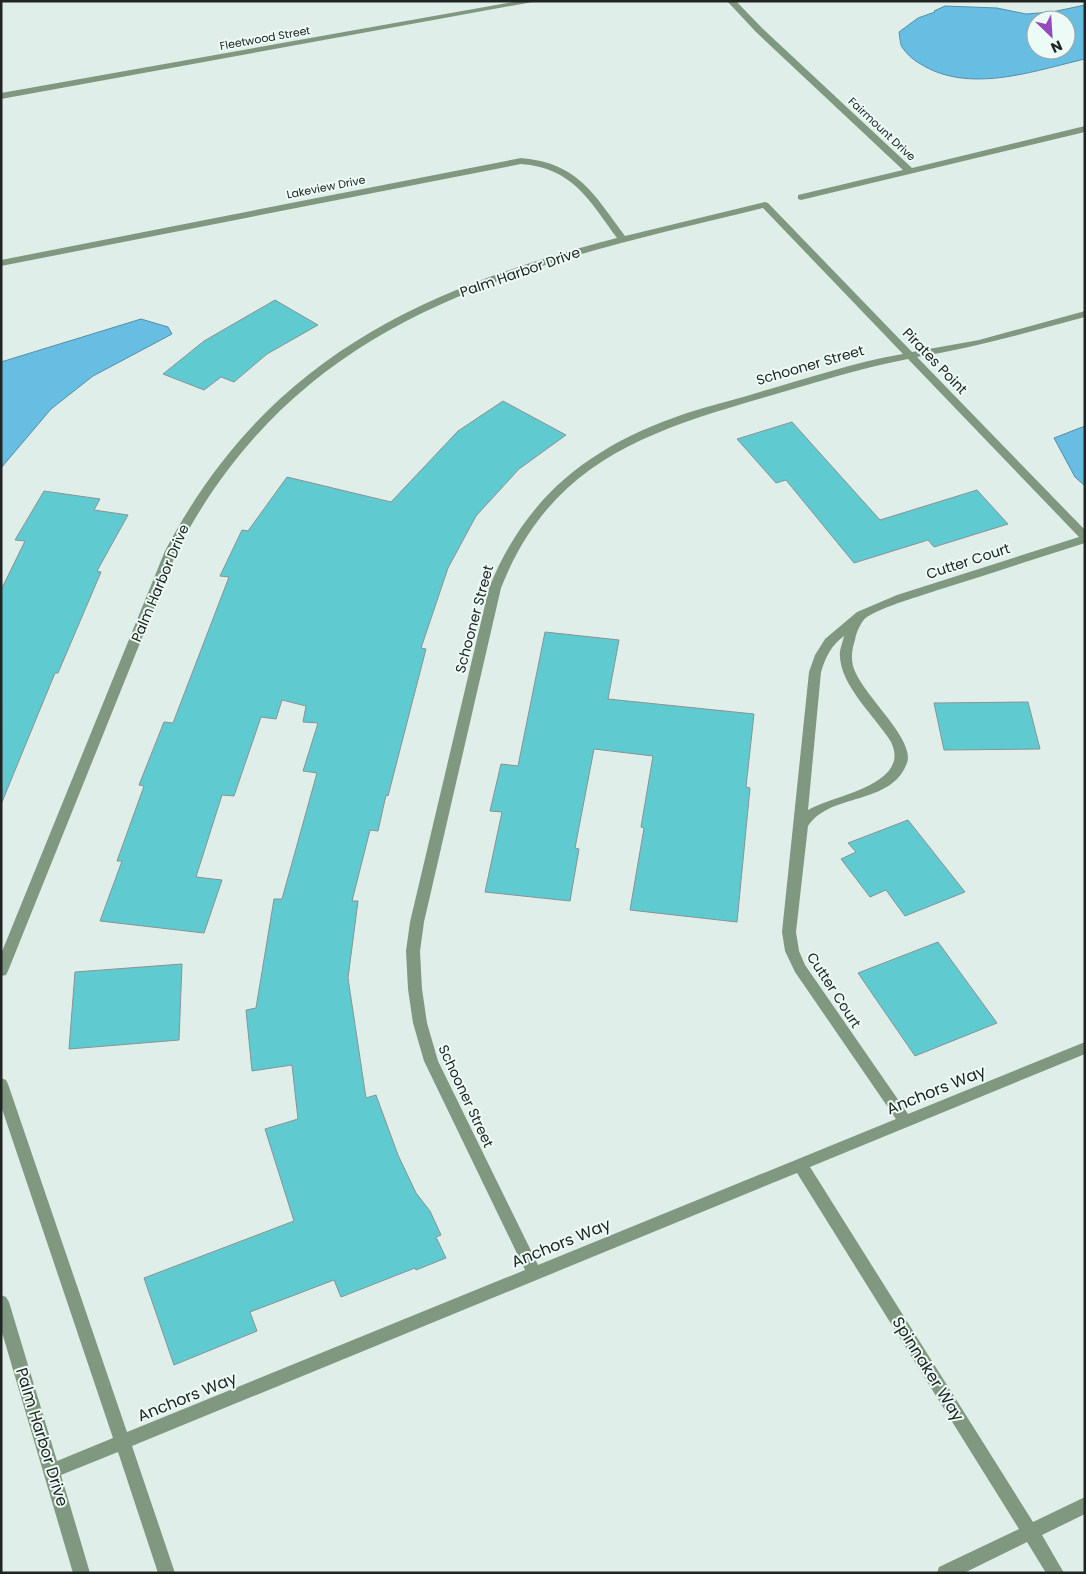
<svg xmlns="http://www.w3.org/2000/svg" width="1086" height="1574" font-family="Poppins,sans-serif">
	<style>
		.water { fill: #68bde2; stroke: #528fa9; fill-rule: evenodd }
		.building { fill: #60cad1; stroke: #869495 }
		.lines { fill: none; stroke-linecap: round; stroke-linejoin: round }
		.street { fill: #809880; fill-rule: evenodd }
		.labels { text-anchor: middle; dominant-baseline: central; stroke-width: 4; stroke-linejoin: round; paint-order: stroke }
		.far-street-label { font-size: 11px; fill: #202523; stroke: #edfbf6 }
		.street-label { font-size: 14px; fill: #202523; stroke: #edfbf6 }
		.near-street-label { font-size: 16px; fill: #202523; stroke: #edfbf6 }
	</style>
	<rect width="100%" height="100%" fill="#e0eee9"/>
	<!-- water -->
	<g class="water">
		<path d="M1085,5V59C1033,71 968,95 919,63C913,60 906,53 902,47C900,44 900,37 899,32L918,18L935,12L934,11L945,6L997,8L1026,14L1052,12ZM1036,20H1066V50H1036Z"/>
		<polygon points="141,319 168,327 172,334 93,376 51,409 1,468 1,362"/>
		<polygon points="1085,426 1085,486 1075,477 1054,438"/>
	</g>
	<!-- building -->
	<g class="building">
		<polygon points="275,300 318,325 267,354 234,382 221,377 204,390 163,374 204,341"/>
		<polygon points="503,401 566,435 519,469 476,516 448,568 421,648 426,649 388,796 386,795 378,831 370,830 352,901 358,901 348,978 366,1098 376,1095 398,1155 416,1193 430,1211 441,1235 436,1237 446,1258 416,1270 415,1268 341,1297 334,1280 250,1312 257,1331 174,1365 144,1278 294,1221 265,1129 298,1119 292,1065 252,1071 246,1010 256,1008 274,899 282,899 317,773 303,771 318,723 303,722 306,706 282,700 276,719 261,717 234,796 222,795 196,877 222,880 204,933 100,921 122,861 117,861 144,786 139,785 164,722 173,723 229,577 220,576 242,530 248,531 287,477 391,502 458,431"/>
		<polygon points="792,422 880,520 977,490 1008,524 934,547 928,540 854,563 786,480 776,483 737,439"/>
		<polygon points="44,491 100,499 94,510 128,515 97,571 101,572 58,673 55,673 2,802 1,590 25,541 15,540"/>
		<polygon points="545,632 619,640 608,699 754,714 746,787 750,788 737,922 630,910 644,828 641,827 653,756 594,749 575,848 579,849 570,901 485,892 502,812 490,811 501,764 518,766"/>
		<polygon points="1028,702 1040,749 944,750 934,703"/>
		<polygon points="908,820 965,892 905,916 886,890 870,897 841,859 856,852 848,843"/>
		<polygon points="938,942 997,1023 915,1056 858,973"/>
		<polygon points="182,964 179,1040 69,1049 75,972"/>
	</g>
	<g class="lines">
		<!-- street -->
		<g class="street">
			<polygon points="519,1 538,1 1,99 1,93"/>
			<polygon points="727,1 736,1 762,28 912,168 1085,126 1085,132 801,200 798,199 798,195 903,170 756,32"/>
			<path d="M521,158C578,163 593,193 625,236L765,202L768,203L912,352L979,340L1085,311V317C1029,332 974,348 917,357L1085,530V543C1037,558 989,574 941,589C921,596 884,606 867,617C861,621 856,633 855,640C852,649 851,657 853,666C860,693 916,739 907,763C891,806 831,792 808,826L796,932L799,951L805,965L908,1114L1085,1042V1054L810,1167L1033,1522L1085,1497V1514L1042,1535L1064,1573H1046L1027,1542L964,1573H937L939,1567L1019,1529L797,1173L132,1446L175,1573H158L118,1452L61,1475L90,1573H73L1,1329V1295L6,1297L9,1302L57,1461L113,1438L1,1106V1078L6,1080L8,1084L127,1432L525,1270L424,1061L413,1023L408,989L406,951L410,922L489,588C527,494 592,445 687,413C712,405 738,399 763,391C809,378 855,362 903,354L763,208C521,267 303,309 177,551L8,971L6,975L1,976V954L165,551C265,361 417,290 617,238C589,200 573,168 521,164L1,266V260ZM908,359L1079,537L897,595L857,612L825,639L815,655L809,672L782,932L785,951L795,972L896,1119L538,1265L438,1061L427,1023L422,989L420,951L424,922L501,588C551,461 648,431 769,396C815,383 860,368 908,359ZM844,636C843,641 841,646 840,651C837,683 875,716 891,742C912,785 833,795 808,810L821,672C826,656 831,646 844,636Z"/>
		</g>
	</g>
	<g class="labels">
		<!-- far-street labels -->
		<g class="far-street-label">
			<text transform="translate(265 38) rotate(-10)">Fleetwood Street</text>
			<text transform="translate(882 129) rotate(43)">Fairmount Drive</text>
			<text transform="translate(326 187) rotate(-11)">Lakeview Drive</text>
		</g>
		<!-- street labels -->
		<g class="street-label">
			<text transform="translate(520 272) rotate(-19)">Palm Harbor Drive</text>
			<text transform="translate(935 361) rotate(46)">Pirates Point</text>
			<text transform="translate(810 365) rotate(-16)">Schooner Street</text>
			<text transform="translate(968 561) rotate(-18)">Cutter Court</text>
			<text transform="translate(160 583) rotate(-67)">Palm Harbor Drive</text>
			<text transform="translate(474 619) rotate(-75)">Schooner Street</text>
			<text transform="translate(834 990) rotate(57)">Cutter Court</text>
			<text transform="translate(466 1096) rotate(65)">Schooner Street</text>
		</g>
		<!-- near-street labels -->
		<g class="near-street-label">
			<text transform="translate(936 1090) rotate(-22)">Anchors Way</text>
			<text transform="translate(561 1243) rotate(-22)">Anchors Way</text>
			<text transform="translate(928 1369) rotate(58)">Spinnaker Way</text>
			<text transform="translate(187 1397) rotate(-22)">Anchors Way</text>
			<text transform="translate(42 1437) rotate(73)">Palm Harbor Drive</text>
		</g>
	</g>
	<!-- border -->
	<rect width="1086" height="1574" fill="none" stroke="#202523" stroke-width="5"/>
	<!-- north arrow -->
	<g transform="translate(1051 35) rotate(155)"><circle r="24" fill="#edfbf6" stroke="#9ba5a2"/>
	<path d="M0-4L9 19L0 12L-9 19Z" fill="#934abc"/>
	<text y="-8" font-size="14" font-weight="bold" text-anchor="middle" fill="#202523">N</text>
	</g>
</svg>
